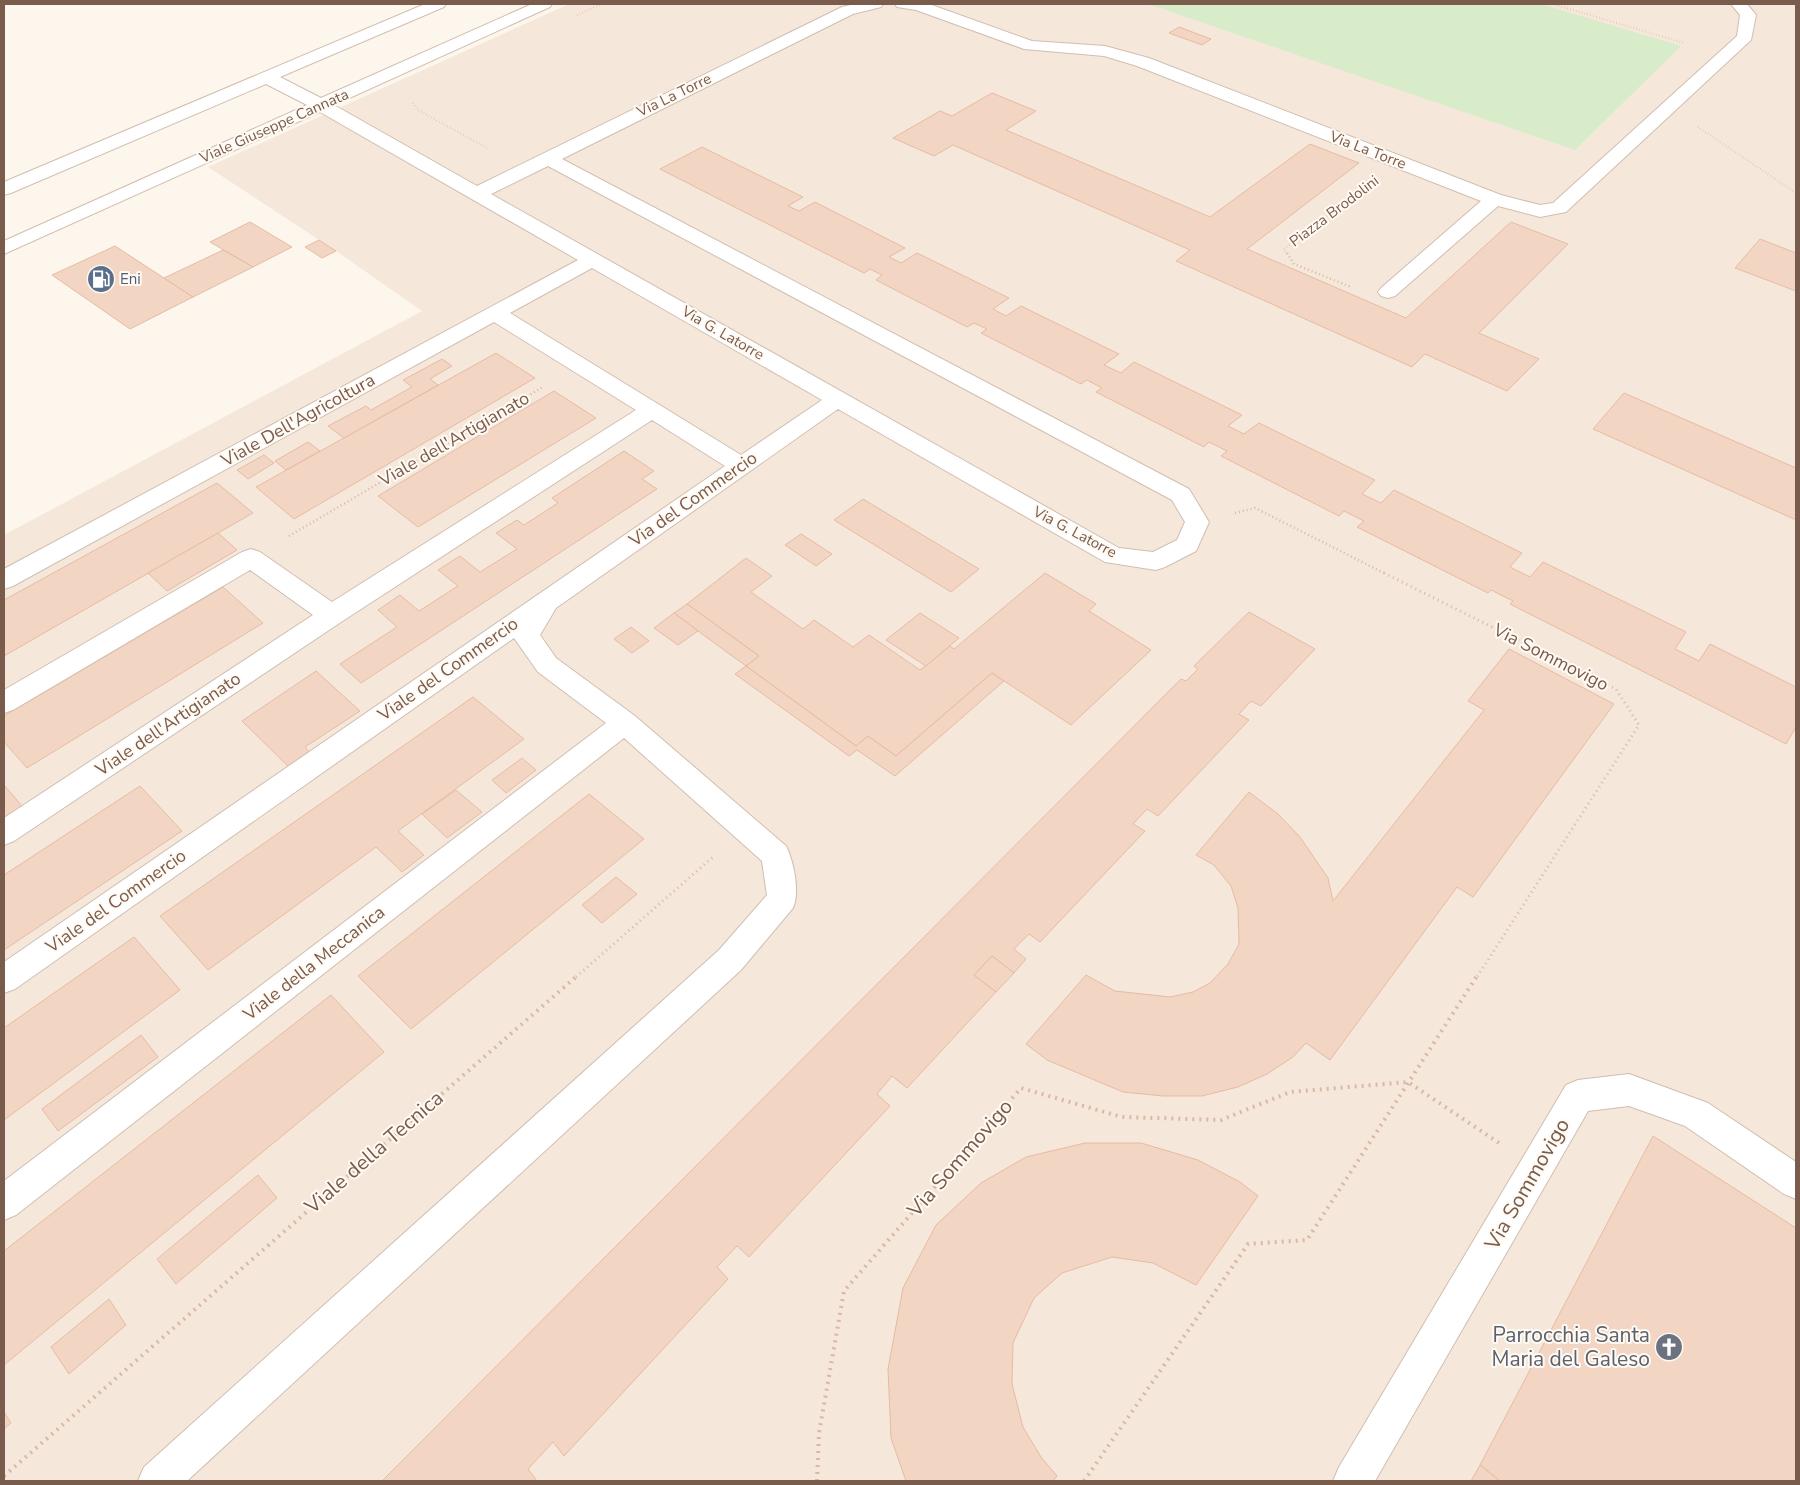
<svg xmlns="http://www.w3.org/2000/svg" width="1800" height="1485" font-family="'Nunito Sans',sans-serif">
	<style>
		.residential { fill: #f5e8da }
		.green { fill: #d8ecc9 }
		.building { fill: #f3d5c3; stroke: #e6bba3 }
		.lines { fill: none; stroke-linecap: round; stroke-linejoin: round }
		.minor-casing { stroke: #d1beb0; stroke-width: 2 }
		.path-far3 { stroke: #d9b8a5; stroke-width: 2; stroke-dasharray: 0.5 2.5; stroke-linecap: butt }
		.path-far2 { stroke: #d9b8a5; stroke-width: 2.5; stroke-dasharray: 1 3; stroke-linecap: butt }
		.path-far1 { stroke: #d9b8a5; stroke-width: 3; stroke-dasharray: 1 4; stroke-linecap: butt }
		.path { stroke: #d9b8a5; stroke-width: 4; stroke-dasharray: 2 5; stroke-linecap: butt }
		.minor { fill: #fff; fill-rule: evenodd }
		.labels { text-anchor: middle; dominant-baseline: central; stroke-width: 4; stroke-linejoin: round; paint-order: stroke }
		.far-street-label { font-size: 15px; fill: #7a5c4d; stroke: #fffaf3 }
		.far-service-label { font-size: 15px; fill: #4e5e75; stroke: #fffaf3; text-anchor: start }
		.street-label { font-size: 18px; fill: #7a5c4d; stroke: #fffaf3 }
		.near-street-label { font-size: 21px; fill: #7a5c4d; stroke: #fffaf3 }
		.near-worship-label { font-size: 21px; fill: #5b616d; stroke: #fffaf3; text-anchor: end }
	</style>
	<rect width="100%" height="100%" fill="#fdf6ec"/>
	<!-- residential -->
	<polygon class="residential" points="569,4 1796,4 1796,1481 4,1481 4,535 422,311 336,251 208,167"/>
	<!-- green -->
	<polygon class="green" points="1148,4 1541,4 1681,46 1575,150"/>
	<!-- building -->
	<g class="building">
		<polygon points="1179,27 1211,39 1202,45 1169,33"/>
		<polygon points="992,93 1036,111 1006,130 1210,217 1310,144 1359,163 1247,249 1406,318 1511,222 1568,244 1479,333 1539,359 1507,391 1425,354 1412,367 1176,261 1190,250 953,145 934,156 893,138 940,111 952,116"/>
		<polygon points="702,147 803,197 788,206 799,211 815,202 905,248 889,257 901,263 917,253 1009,298 993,309 1006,316 1021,306 1119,354 1104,365 1121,373 1134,362 1242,415 1228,426 1244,434 1259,423 1375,480 1362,494 1381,503 1394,490 1522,553 1510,567 1530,577 1543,562 1686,632 1675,649 1699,661 1710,644 1796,687 1796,727 1786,744 1510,604 1513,601 1491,590 1488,593 1357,527 1364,521 1344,511 1339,516 1221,456 1227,451 1209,442 1204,447 1096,392 1102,388 1087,380 1081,384 981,333 987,329 974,323 967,327 876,280 882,275 870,269 864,273 660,169"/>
		<polygon points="250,222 292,247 253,267 210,242"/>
		<polygon points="1760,239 1796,253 1796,291 1735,268"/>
		<polygon points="319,240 336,251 322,258 305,247"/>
		<polygon points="115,246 164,278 193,297 130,329 52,275"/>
		<polygon points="223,250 253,267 193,297 164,278"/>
		<polygon points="496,353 535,378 294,519 256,487"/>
		<polygon points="442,359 452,366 430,379 438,385 344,438 328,426 366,406 371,410 412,387 403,380"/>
		<polygon points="554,391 596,418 418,527 378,496"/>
		<polygon points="1624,393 1796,468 1796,520 1593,429"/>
		<polygon points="308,442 320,451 286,470 275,461"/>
		<polygon points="624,451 654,471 642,479 657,489 361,683 340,664 397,627 378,610 400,595 419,611 458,586 438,570 460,556 480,572 517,549 496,533 517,520 524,525 558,503 552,498"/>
		<polygon points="264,455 274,463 248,479 237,470"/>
		<polygon points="217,483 253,513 4,656 4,600"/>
		<polygon points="863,499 979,569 951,592 834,520"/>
		<polygon points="218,533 237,550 167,591 148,573"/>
		<polygon points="801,534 832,554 816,566 785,545"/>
		<polygon points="746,558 772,576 751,592 803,629 814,620 853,647 869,635 920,670 950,646 954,649 1045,573 1096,604 1089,611 1151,650 1071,725 992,673 896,756 868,736 856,746 746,666 759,656 687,604"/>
		<polygon points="223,587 263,623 27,768 4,742 4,716"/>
		<polygon points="687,604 759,656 746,666 698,631 674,613"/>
		<polygon points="1249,612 1315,649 1261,706 1251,701 1239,714 1249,720 1158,816 1147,809 1133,824 1145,831 1040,942 1029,934 1014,949 1026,959 1014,973 992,956 974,975 996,992 907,1088 892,1076 877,1094 890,1106 749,1257 737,1246 717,1267 728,1279 564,1456 553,1442 528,1469 537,1481 382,1481 1181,679 1186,681 1198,669 1194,666"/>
		<polygon points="674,613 698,631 678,645 654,628"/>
		<polygon points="920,613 959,638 926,666 886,640"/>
		<polygon points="631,627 649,641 632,653 614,639"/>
		<polygon points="1509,649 1614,704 1473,897 1457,887 1330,1060 1306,1043 1293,1057 1267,1074 1238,1087 1202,1096 1163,1096 1123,1092 1047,1060 1026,1044 1086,975 1115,991 1170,997 1193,992 1210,983 1228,964 1239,944 1238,908 1231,886 1214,865 1196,855 1249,792 1278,814 1300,837 1328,878 1333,901 1484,710 1468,701"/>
		<polygon points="746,666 856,746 868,736 896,756 992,673 1004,681 895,776 857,750 849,756 735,674"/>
		<polygon points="316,671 360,711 305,747 316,760 296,774 242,721"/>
		<polygon points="473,697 524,739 398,831 424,855 402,872 376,847 208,970 160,916"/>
		<polygon points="522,758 536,770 506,793 492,780"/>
		<polygon points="4,785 22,806 4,818"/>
		<polygon points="140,786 182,831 4,950 4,875"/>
		<polygon points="456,790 482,812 447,838 422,814"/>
		<polygon points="589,794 644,839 411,1029 358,976"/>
		<polygon points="616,877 637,894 602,923 582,905"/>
		<polygon points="134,937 180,990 4,1120 4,1028"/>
		<polygon points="992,956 1014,973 996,992 974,975"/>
		<polygon points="331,995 384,1052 4,1365 4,1251"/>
		<polygon points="141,1035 158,1057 58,1131 42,1109"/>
		<polygon points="1653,1136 1796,1228 1796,1481 1500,1481 1480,1465"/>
		<polygon points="1085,1143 1141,1143 1198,1160 1240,1182 1258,1196 1196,1285 1153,1263 1112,1257 1062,1273 1034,1298 1013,1343 1012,1384 1023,1427 1041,1457 1057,1476 1053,1481 906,1481 891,1438 888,1369 903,1288 936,1225 981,1183 1026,1157"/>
		<polygon points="258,1175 277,1198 176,1284 157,1259"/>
		<polygon points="109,1299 126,1325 69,1374 51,1347"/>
		<polygon points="4,1412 11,1423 4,1429"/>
		<polygon points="1480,1465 1500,1481 1471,1481"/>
	</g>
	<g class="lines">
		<!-- minor casing -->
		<g class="minor-casing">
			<g id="minor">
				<path d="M425,4H446L444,7L280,77L321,98L532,4H552L550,7L334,105L477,186L842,7L855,4H883L881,7L853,14L562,159L1189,489L1209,522L1196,551L1165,567L1156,570L1105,562L838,409L556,608L540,635L556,658L635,716L786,846C794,862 800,892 793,908L741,970L187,1481H138L144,1467L719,950L767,895L762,861L624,738L16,1215L4,1220V1181L606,723L538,672L514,638L15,989L4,993V962L725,466L652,420L341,622L14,841L4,845V818L313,615L250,570L13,710L4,713V690L242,552L251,549L260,552L332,602L636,410L494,322L13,586L4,589V569L578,260L320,112L4,254V241L307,105L266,84L11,193L4,195V182ZM548,166L1172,500L1185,522L1177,540L1153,552L1119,548L491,194ZM592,268L822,400L741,455L510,313Z"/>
				<polygon points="895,4 929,4 1032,41 1105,46 1149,58 1501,195 1540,205 1553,203 1737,36 1740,15 1731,4 1747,4 1756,15 1751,40 1566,212 1540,217 1498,206 1395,296 1388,298 1381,296 1378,292 1381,288 1481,201 1137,66 1104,56 1024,49 916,10 897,7"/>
				<polygon points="1629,1074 1708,1103 1796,1162 1796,1199 1784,1194 1685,1126 1629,1106 1588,1111 1375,1481 1333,1481 1339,1467 1566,1085 1578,1080"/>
			</g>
		</g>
		<!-- path-far3 -->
		<g class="path-far3">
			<polyline points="1553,4 1684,43"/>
			<polyline points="577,15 602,4"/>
			<polyline points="413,103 418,110 487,148"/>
			<polyline points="1698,127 1796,193"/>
			<polyline points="1287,254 1284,249 1365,187"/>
		</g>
		<!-- path-far2 -->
		<g class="path-far2">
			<polyline points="1287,253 1294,264 1351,287"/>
			<polyline points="1235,513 1255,508 1386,574"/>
			<polyline points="289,536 543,387"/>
		</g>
		<!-- path-far1 -->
		<g class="path-far1">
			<polyline points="1384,573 1616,689 1639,725 1477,977"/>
			<polyline points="576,977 713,857"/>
		</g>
		<!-- path -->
		<g class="path">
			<polyline points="4,1476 577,976"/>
			<polyline points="817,1481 819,1433 844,1291 1021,1088 1122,1117 1221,1120 1290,1092 1408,1082 1499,1143"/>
			<polyline points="1084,1481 1248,1244 1307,1240 1477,976"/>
		</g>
		<!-- minor -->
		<use href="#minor" class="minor"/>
	</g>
	<!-- icons -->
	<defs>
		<g id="fuel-disc" transform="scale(1.4375)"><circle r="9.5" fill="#5c6f8a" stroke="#fffaf3"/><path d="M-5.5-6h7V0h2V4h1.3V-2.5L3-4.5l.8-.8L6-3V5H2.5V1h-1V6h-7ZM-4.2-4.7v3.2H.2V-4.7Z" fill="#fff"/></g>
		<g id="church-disc" transform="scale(1.4375)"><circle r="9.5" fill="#6b7280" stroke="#fffaf3"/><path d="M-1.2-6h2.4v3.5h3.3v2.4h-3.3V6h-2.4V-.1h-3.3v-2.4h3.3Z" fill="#fff"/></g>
	</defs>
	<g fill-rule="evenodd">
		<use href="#fuel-disc" x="101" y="279"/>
		<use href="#church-disc" x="1669" y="1347"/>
	</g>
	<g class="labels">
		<!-- far-street labels -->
		<g class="far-street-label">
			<text transform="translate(674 95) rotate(-26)">Via La Torre</text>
			<text transform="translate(274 126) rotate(-24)">Viale Giuseppe Cannata</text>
			<text transform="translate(1368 150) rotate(21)">Via La Torre</text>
			<text transform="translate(1334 211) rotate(-37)">Piazza Brodolini</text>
			<text transform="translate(723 333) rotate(30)">Via G. Latorre</text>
			<text transform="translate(1075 532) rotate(28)">Via G. Latorre</text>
		</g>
		<!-- far-service labels -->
		<g class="far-service-label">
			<text x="120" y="279">Eni</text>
		</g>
		<!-- street labels -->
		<g class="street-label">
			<text transform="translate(298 420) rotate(-29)">Viale Dell'Agricoltura</text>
			<text transform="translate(454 439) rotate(-30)">Viale dell'Artigianato</text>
			<text transform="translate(693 499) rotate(-35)">Via del Commercio</text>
			<text transform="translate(1551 657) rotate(27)">Via Sommovigo</text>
			<text transform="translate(448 669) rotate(-35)">Viale del Commercio</text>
			<text transform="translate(168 724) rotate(-34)">Viale dell'Artigianato</text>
			<text transform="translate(116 901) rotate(-35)">Viale del Commercio</text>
			<text transform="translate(314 963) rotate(-38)">Viale della Meccanica</text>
		</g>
		<!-- near-street labels -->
		<g class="near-street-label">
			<text transform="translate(374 1152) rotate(-41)">Viale della Tecnica</text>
			<text transform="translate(960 1158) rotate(-49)">Via Sommovigo</text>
			<text transform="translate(1527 1184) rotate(-60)">Via Sommovigo</text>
		</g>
		<!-- near-worship labels -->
		<g class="near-worship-label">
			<text x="1650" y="1335">Parrocchia Santa<tspan x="1650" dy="24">Maria del Galeso</tspan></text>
		</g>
	</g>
	<!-- border -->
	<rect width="1800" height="1485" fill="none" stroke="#7a5c4d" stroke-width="10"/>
</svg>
